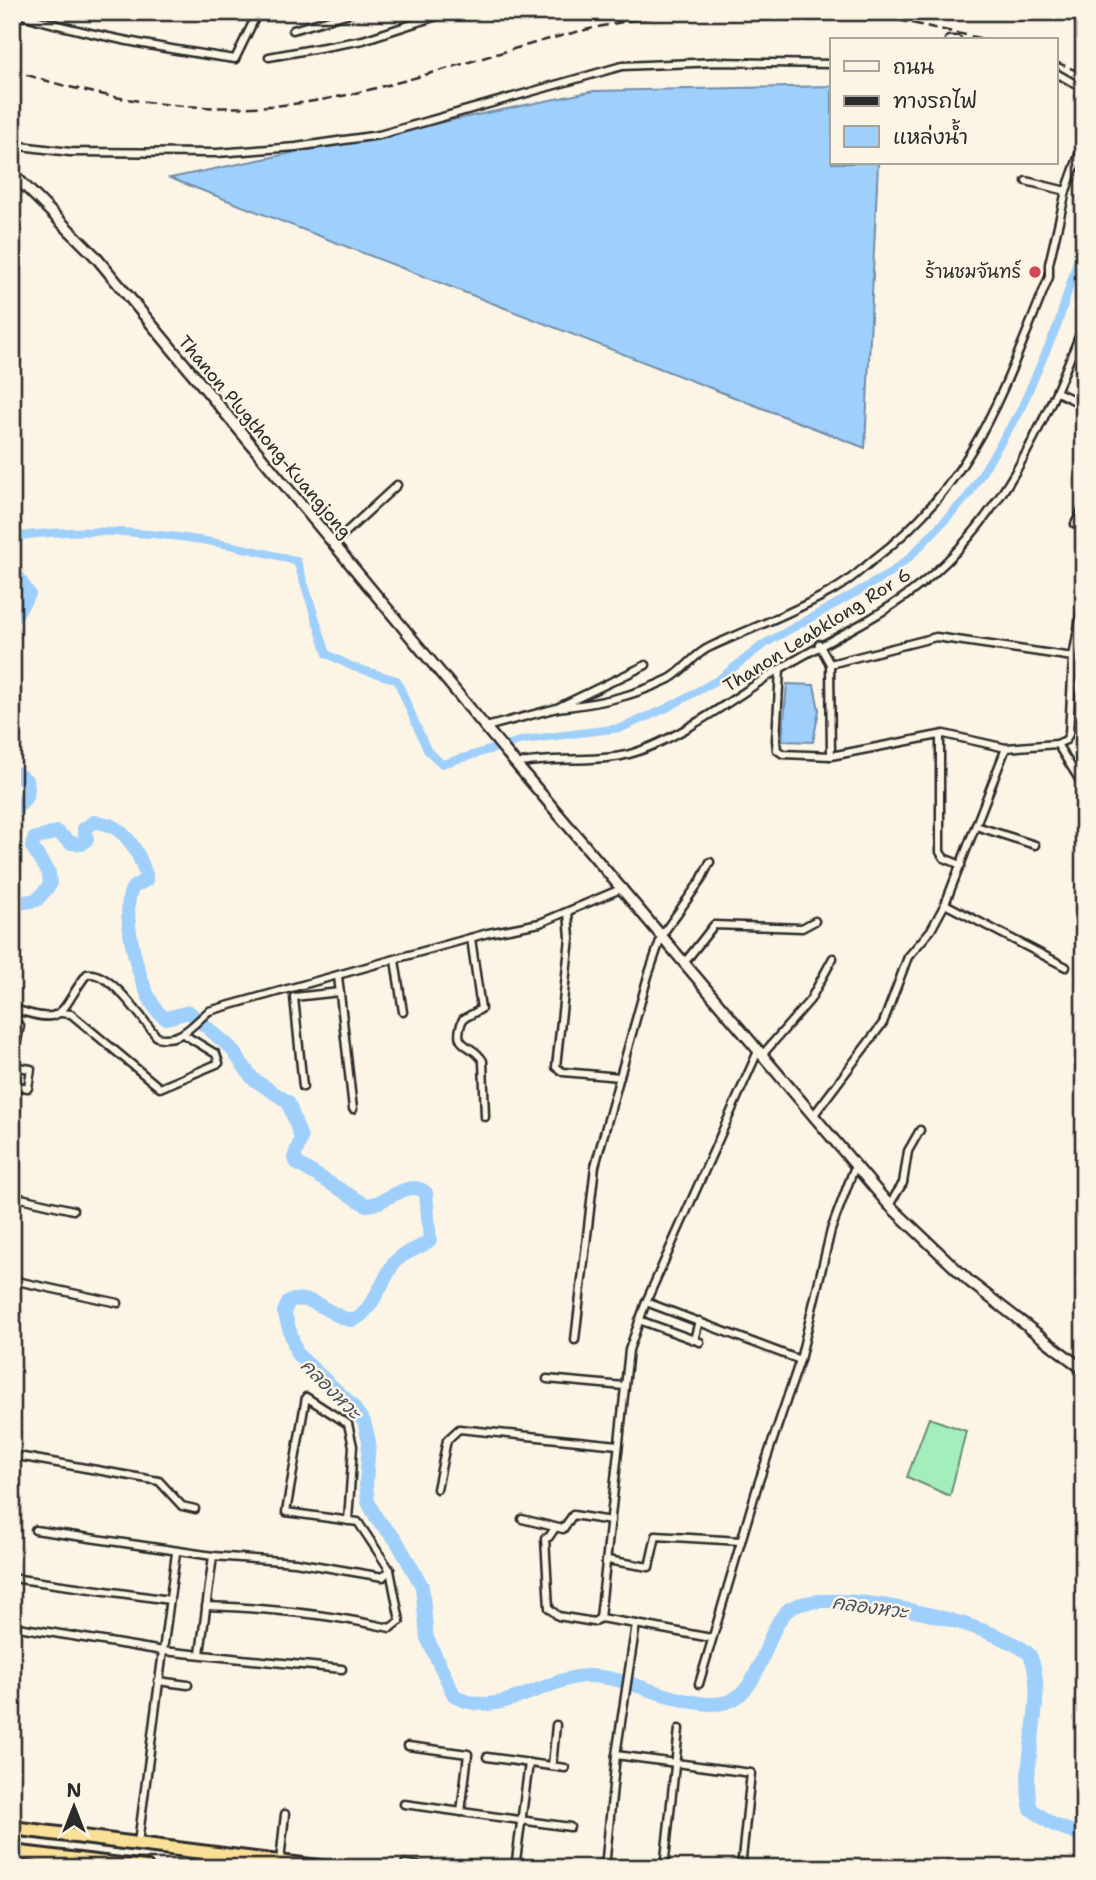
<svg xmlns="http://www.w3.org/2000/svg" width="1096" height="1880" font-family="'Shantell Sans','Playpen Sans Thai',sans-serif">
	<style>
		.green { fill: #a4eebd; stroke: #688c74; stroke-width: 2 }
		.water { fill: #9fcffb; stroke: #718da8; stroke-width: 2 }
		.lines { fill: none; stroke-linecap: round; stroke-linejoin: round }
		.canal { stroke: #9fcffb; stroke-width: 8 }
		.river { stroke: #9fcffb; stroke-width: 14 }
		.street-casing { stroke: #2b2b2b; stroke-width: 11 }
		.secondary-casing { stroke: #2b2b2b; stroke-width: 14 }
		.highway-casing { stroke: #2b2b2b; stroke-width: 18 }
		.street { stroke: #fcf5e5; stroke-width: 6 }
		.secondary { stroke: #fcf5e5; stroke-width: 9 }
		.highway { stroke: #fadf96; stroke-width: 12 }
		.rail { stroke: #2b2b2b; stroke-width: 2.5; stroke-dasharray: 10 5; stroke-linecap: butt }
		.poi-dot { fill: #d1495b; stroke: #fcf5e5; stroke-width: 2.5 }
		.labels { text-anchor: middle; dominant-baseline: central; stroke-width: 5; stroke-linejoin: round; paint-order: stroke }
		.poi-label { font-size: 18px; fill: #2b2b2b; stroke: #fcf5e5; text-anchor: end }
		.street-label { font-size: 18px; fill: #2b2b2b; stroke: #fcf5e5 }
		.water-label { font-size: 19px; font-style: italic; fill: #48545f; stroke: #fcf5e5 }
	</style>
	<rect width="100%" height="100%" fill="#fcf5e5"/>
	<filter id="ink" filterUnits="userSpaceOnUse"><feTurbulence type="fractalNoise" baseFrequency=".0143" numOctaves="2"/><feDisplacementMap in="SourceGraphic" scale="14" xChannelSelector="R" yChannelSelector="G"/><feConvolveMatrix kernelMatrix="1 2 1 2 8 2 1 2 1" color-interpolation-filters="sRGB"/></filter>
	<g filter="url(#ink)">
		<!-- green -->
		<polygon class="green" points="929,1418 966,1431 950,1496 907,1477"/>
		<!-- water -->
		<g class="water">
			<polygon points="832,86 832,163 878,163 865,448 170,178 594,91"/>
			<polygon points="787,684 814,685 819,710 813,742 782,741"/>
		</g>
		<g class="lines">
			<!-- canal -->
			<path class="canal" d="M12,537C110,524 202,535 297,561L327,654L353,667L397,680L427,750L442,764L523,740L621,728L667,708L719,679L764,644L889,574L910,557L968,496L1020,411L1058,324L1084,238"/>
			<!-- river -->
			<g class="river">
				<polyline points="12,569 29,594 12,620"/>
				<path d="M12,771L26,780C32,794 24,803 12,811"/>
				<path d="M12,904L37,900L50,885L49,873L32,847L34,839L57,832L71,843L82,844L87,839L84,829L94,822C124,823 138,850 146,875V880C141,883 135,885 132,889C119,911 142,1008 166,1018L189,1012L231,1048L253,1079L288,1102L301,1138L294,1158L298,1164L366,1205C386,1205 409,1177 426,1193L430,1240C419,1250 403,1251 393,1264C386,1275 367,1321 351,1320C329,1317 315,1293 289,1301L284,1312L297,1354L351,1404L364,1422L369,1441L366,1484L368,1502L377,1519L396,1540L422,1586L427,1638L454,1695C494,1723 547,1677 586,1676C627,1674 689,1713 727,1702C763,1690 764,1632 787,1611C821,1581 1000,1624 1030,1655C1049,1699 1019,1762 1031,1809L1052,1824L1084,1836"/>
			</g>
			<!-- street casing -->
			<g class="street-casing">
				<g id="street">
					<path d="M12,12C86,35 159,48 235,59L258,12"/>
					<polyline points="240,12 255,16"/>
					<polyline points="293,30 353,12"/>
					<polyline points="949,40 957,40"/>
					<polyline points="269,57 363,40 449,12"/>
					<polyline points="1056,73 1084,89"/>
					<polyline points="12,145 70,152 217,153 296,147 379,135 622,66 718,62 832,64"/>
					<polyline points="1026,181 1066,191"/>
					<polyline points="1057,392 1084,405"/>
					<polyline points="1084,506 1075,524 1084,530"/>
					<polyline points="333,544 397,485"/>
					<polyline points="819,644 830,664 936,637 1073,657"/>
					<polyline points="830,664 831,756"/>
					<polyline points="780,669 776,740 777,750 783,754 831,756 944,734 1006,748 1057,744 1066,740 1069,734 1073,657 1084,596"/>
					<path d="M557,708C596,704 632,697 669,679C684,671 694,654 710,647C751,628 796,612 835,589C849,581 861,570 873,560C976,482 1002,391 1049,277V264L1066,191L1084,141"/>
					<polyline points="486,727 557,708 646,665"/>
					<polyline points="940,735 940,852 944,858 961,865"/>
					<polyline points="1057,744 1084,787"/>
					<path d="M516,764C551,757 588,762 621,756C667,747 730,701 770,675C816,646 868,624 911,592C1000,526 1045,423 1084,324"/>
					<polyline points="976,826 1035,845"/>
					<polyline points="945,904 1066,967"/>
					<polyline points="568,912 570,938 556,1067 563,1072 620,1077"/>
					<path d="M471,938L481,1009L463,1019C450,1050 473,1042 483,1061L485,1117"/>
					<polyline points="395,960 403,1012"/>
					<polyline points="685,962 714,925 802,928 815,921"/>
					<polyline points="338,976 353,1109"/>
					<path d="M12,1008C68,1028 58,1011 87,974C111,971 142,1019 157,1037C181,1043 193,1024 209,1011L488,933L540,923L623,888"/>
					<polyline points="61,1013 71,1014 160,1088 219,1063 216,1054 183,1034"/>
					<polyline points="12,1024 20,1026 12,1065"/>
					<polyline points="763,1054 810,1000 833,958"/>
					<polyline points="12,1066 31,1069 28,1088 12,1085"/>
					<polyline points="303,1087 294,997 340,992"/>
					<polyline points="813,1116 883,1023 908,957 931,930 945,904 1006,748"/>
					<polyline points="12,1196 73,1210"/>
					<polyline points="889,1205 903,1183 908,1151 920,1130"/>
					<polyline points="12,1280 118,1303"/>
					<polyline points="646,1302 800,1360"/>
					<polyline points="639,1320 700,1342"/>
					<polyline points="575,1340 595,1166 648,976 662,935 701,880 710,862"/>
					<polyline points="694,1340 699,1321"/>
					<polyline points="547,1379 624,1386"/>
					<polyline points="12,1455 159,1481 182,1506 195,1509"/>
					<polyline points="437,1489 447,1440 459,1429 618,1445"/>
					<polyline points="522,1519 563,1529 573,1515 611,1521"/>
					<polyline points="555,1528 549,1537 545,1538 549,1608 558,1616 594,1622 600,1618"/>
					<polyline points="35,1530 213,1556 200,1654"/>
					<polyline points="176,1553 163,1651 342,1669"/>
					<polyline points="213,1556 295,1562 383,1577 390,1570 358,1522 286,1512 306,1397 348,1424 353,1446 348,1521"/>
					<polyline points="607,1560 649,1567 656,1536 741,1541"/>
					<polyline points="12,1578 170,1600"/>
					<path d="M206,1606C269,1608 329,1614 390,1628L400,1621L390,1570"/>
					<polyline points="636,1624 711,1638"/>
					<polyline points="12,1626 163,1651 138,1843"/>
					<polyline points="158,1681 188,1685"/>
					<polyline points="699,1684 758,1484 800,1360 831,1230 855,1166"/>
					<polyline points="408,1746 468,1754 461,1812"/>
					<polyline points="616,1755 751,1773 741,1868"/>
					<polyline points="487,1757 565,1768"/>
					<polyline points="552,1766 556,1725"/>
					<polyline points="404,1804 570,1827"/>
					<polyline points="280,1861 285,1814"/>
					<polyline points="405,1864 433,1868"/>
					<polyline points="515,1868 529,1763"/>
					<polyline points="605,1868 616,1755 636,1624 600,1618 629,1350 646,1302 759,1049"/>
					<polyline points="664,1868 679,1729"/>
				</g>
			</g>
			<!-- secondary casing -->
			<g class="secondary-casing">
				<polyline id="secondary" points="12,173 95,256 521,770 889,1205 970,1282 1084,1370"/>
			</g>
			<!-- highway casing -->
			<g class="highway-casing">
				<g id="highway">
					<polyline points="12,1828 327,1868"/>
					<polyline points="12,1852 146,1868"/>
				</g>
			</g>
			<!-- street -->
			<use href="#street" class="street"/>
			<!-- secondary -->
			<use href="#secondary" class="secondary"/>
			<!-- highway -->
			<use href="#highway" class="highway"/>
			<!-- rail -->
			<g class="rail">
				<polyline points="838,12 894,19 988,40"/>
				<polyline points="1056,62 1084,74"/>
				<path d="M12,70C123,107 235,120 351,94C445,73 537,37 633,20C657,16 682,15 706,12"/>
			</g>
		</g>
	</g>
	<!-- markers -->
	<circle class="poi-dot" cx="1035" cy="272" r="7"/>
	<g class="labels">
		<!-- poi labels -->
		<g class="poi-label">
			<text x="1021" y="272">ร้านชมจันทร์</text>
		</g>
		<!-- street labels -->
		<g class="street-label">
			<text transform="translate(265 437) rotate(50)">Thanon Plugthong-Kuangjong</text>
			<text transform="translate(817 630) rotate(-32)">Thanon Leabklong Ror 6</text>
		</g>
		<!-- water labels -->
		<g class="water-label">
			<text transform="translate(331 1389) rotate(45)">คลองหวะ</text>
			<text transform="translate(870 1607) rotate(8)">คลองหวะ</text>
		</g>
	</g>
	<!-- margin -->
	<rect width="1096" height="1880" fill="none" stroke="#fcf5e5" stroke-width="42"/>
	<rect x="21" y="21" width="1054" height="1838" fill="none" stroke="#2b2b2b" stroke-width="2.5" filter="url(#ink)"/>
	<!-- legend -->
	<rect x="830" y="38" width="228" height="126" fill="#fcf5e5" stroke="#a8a49b" stroke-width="2"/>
	<rect x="844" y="61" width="35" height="10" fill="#fcf5e5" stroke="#a8a49b" stroke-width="2"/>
	<text x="893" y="74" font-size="21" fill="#2b2b2b">ถนน</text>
	<rect x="844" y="96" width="35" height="10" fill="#2b2b2b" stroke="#a8a49b" stroke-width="2"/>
	<text x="893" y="108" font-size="21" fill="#2b2b2b">ทางรถไฟ</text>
	<rect x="844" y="126" width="35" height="21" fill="#9fcffb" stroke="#a8a49b" stroke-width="2"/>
	<text x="893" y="144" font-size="21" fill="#2b2b2b">แหล่งน้ำ</text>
	<!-- north arrow -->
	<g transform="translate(74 1807)" stroke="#fcf5e5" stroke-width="5" paint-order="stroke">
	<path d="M0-5L12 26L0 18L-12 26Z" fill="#2b2b2b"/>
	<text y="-10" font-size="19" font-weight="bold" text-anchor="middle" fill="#2b2b2b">N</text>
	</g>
</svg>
